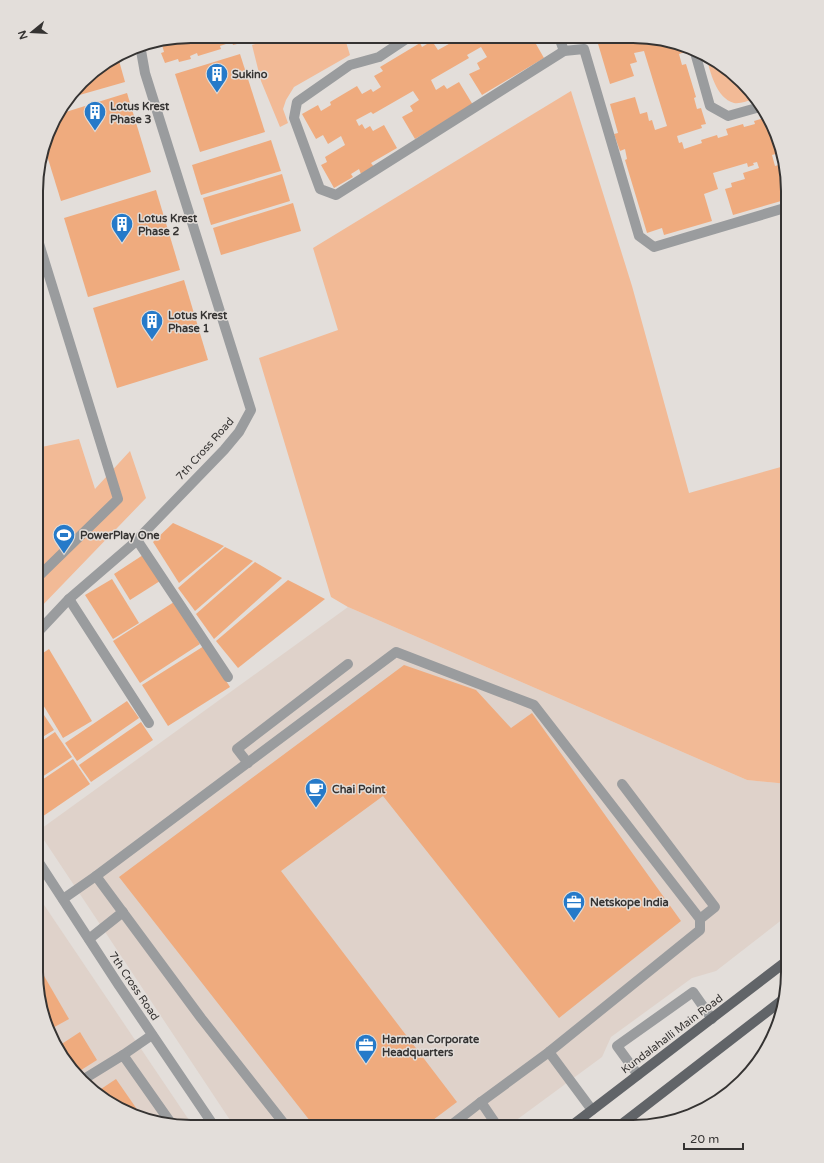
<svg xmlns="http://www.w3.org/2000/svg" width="824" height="1163" font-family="'Varela Round',sans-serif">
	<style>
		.built { fill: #dfd2ca }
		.green { fill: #f2ba96 }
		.building { fill: #efab7e }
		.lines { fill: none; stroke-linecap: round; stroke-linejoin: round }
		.lane { stroke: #9a9c9e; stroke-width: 10 }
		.street { stroke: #9a9c9e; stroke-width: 10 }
		.primary { stroke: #616468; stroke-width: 10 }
		.labels { text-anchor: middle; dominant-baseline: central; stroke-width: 3; stroke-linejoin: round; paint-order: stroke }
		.poi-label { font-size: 11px; font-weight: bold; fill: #353332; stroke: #e3deda; text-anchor: start }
		.street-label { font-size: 11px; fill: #353332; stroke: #e3deda }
		.rim { fill: none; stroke: #353332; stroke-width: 2 }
	</style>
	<rect width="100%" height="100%" fill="#e3deda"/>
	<!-- built -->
	<g class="built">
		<polygon points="348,607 747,780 788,784 788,915 716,971 692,978 611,1037 602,1057 507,1127 234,1126 38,831"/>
		<polygon points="36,893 193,1126 171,1126 132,1115 97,1095 52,1041 36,973"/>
		<polygon points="747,1075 735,1089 701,1111"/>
	</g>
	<!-- green -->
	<g class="green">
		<polygon points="279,36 359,36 346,42 350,55 294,87 286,100 283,109 288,123 280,127 261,81 252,45"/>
		<path d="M706,56L727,68L753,99C748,101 740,104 734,103C716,98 710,71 706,56Z"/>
		<polygon points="571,91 632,286 689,493 788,465 788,784 747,780 348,607 331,597 259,358 338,330 313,248"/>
		<polygon points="79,439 95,489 130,451 146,498 37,611 37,448"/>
	</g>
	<!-- building -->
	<g class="building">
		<polygon points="191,36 243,36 245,42 233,45 232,42 220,46 221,49 198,56 197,53 190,56 191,59 179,62 178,59 165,63 161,53 164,52 161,41"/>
		<polygon points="245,36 259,36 259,37 246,40"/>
		<polygon points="454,37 532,37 544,58 482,95 469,74 480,69 477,63 487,57 481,47 467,55 469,58 431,80 436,90 444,85 447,89 459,82 473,105 415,139 402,117 413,111 410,106 419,100 413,91 373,114 371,112 356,120 359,126 362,124 365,129 370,126 373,131 384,125 397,148 371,163 374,167 361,174 359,169 351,174 353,177 334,188 321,165 327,162 325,157 345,145 341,136 328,144 323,135 316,139 302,114 318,105 321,111 331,105 330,102 357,86 362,94 371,89 373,92 381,87 374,76 383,71 380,67 420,43 422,47 432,41 438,50 456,40"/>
		<polygon points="596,37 654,37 683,45 685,52 679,54 682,65 686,64 696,97 694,98 697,109 701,108 706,124 701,125 702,128 677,136 679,143 682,142 684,149 702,143 701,140 717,135 718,138 728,135 726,129 743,124 744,127 755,124 754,121 767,117 772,122 779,153 772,155 775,166 782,164 788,190 788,199 733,215 725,189 732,187 731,183 745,179 743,173 759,168 757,162 753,163 754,165 748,167 747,163 713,173 718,189 704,194 712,221 664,235 662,228 647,233 625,160 627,159 625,149 620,151 614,134 618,133 610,104 635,97 640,114 647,112 649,121 652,120 655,130 667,126 644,51 634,53 637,62 630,64 634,76 610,84"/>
		<polygon points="240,54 265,132 200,152 175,74"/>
		<polygon points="118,57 125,82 69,98 89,74"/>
		<polygon points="127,93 151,172 61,201 45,149 56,115"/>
		<polygon points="271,140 281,171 201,195 192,165"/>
		<polygon points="282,174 290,201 211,225 203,198"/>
		<polygon points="156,190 180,270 88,297 64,218"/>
		<polygon points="293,203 301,231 221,255 213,228"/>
		<polygon points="184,280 208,360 117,388 93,308"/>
		<polygon points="173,523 224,546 179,583 153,542"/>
		<polygon points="225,547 253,561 195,611 178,588"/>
		<polygon points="143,555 160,581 130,600 114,574"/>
		<polygon points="255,562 282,578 214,639 196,614"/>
		<polygon points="112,579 139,623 113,639 85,595"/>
		<polygon points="288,580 325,599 238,668 216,641"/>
		<polygon points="174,602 200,644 140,683 113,641"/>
		<polygon points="204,646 230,687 168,726 142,685"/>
		<polygon points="49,649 92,721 63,738 36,693 37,657"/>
		<polygon points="404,665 476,690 511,728 532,713 681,921 559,1018 383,796 281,871 457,1102 425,1126 314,1126 119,877"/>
		<polygon points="127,701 139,718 77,761 65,743"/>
		<polygon points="36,703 54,730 36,741"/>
		<polygon points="141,722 153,740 91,782 79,765"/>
		<polygon points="55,732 72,757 36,781 36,745"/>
		<polygon points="73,759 90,784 36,821 36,784"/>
		<polygon points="36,962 69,1019 49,1030 36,973"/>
		<polygon points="80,1032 97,1060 78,1072 57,1047"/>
		<polygon points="116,1079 143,1118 132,1115 97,1095 95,1093"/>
	</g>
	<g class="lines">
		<!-- lane -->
		<g class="lane">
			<polyline points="409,37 379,57 350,65 297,102 294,118 320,189 336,195 564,51 584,49 639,236 654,247 788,207"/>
			<polyline points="559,37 564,51"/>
			<polyline points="694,49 710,106 728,116 760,107"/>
			<polyline points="37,578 118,499 37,237"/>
			<polyline points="248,763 237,749 348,664"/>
			<polyline points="622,784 715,907 700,919"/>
			<polyline points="63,899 96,876"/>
			<polyline points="89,939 123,912"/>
			<polyline points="549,1052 592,1110"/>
			<polyline points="123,1055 152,1035"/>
			<polyline points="638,1075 617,1046 693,992 712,1019"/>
			<polyline points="84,1079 123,1055 173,1126"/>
			<polyline points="481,1102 498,1127"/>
			<polyline points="286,1126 201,1018 96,876 396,652 534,705 700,919 700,930 549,1052 481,1102 450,1126"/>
		</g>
		<!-- street -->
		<g class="street">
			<polyline points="137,540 228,677"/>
			<polyline points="69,599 149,723"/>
			<polyline points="37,633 69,599 134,543 224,450 239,432 251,410 145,73 140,45"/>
			<polyline points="36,858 118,984 214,1126"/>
		</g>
		<!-- primary -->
		<g class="primary">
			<polyline points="570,1127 788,960"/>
			<polyline points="618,1127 785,998"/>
		</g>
	</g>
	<!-- icons -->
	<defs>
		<g id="building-pin" transform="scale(1.15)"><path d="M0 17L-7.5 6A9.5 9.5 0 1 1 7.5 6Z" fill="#267ac9" stroke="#e3deda"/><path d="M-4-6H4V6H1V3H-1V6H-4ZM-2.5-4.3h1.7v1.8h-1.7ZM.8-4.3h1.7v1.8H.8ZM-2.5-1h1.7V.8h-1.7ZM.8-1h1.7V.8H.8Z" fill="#fff"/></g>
		<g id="stadium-pin" transform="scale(1.15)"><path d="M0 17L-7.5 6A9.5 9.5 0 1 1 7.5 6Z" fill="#267ac9" stroke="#e3deda"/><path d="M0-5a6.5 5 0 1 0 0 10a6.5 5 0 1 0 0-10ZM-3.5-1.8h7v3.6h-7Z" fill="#fff"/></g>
		<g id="cafe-pin" transform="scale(1.15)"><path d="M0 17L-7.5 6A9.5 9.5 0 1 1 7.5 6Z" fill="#267ac9" stroke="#e3deda"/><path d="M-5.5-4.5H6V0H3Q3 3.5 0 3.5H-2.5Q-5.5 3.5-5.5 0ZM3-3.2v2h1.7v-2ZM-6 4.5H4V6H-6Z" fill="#fff"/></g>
		<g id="office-pin" transform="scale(1.15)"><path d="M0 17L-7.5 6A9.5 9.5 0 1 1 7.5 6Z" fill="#267ac9" stroke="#e3deda"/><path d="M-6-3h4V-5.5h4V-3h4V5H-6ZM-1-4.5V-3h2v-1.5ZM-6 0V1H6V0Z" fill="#fff"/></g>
	</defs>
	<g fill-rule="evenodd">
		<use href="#building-pin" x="217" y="74"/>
		<use href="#building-pin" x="95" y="112"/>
		<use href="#building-pin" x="122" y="224"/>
		<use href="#building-pin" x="152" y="321"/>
		<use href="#stadium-pin" x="64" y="535"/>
		<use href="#cafe-pin" x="316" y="789"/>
		<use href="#office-pin" x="574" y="902"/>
		<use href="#office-pin" x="366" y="1045"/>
	</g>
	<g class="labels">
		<!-- poi labels -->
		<g class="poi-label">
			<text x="232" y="74">Sukino</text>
			<text x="110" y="106">Lotus Krest<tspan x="110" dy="13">Phase 3</tspan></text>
			<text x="138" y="218">Lotus Krest<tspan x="138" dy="13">Phase 2</tspan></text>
			<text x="168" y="315">Lotus Krest<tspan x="168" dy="13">Phase 1</tspan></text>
			<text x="80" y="535">PowerPlay One</text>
			<text x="332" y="789">Chai Point</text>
			<text x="590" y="902">Netskope India</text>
			<text x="382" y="1039">Harman Corporate<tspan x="382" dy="13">Headquarters</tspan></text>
		</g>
		<!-- street labels -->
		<g class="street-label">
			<text transform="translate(205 449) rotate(-48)">7th Cross Road</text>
			<text transform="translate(134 986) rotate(56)">7th Cross Road</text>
			<text transform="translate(672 1034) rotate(-37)">Kundalahalli Main Road</text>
		</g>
	</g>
	<!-- crop -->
	<path d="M0 0H824V1163H0ZM191 43H633A148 148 0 0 1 781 191V972A148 148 0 0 1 633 1120H191A148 148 0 0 1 43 972V191A148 148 0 0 1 191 43Z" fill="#e3deda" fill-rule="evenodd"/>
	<path class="rim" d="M191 43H633A148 148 0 0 1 781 191V972A148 148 0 0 1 633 1120H191A148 148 0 0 1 43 972V191A148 148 0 0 1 191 43Z"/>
	<!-- north arrow -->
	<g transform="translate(32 32) rotate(252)" stroke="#e3deda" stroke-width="3" paint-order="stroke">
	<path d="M0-3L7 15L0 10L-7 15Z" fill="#353332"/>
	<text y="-6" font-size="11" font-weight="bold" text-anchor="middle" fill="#353332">N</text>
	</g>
	<!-- scale -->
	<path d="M684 1143v6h59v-6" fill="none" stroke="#353332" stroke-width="2"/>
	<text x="690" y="1143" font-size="12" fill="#353332" stroke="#e3deda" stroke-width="3" paint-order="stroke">20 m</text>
</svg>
